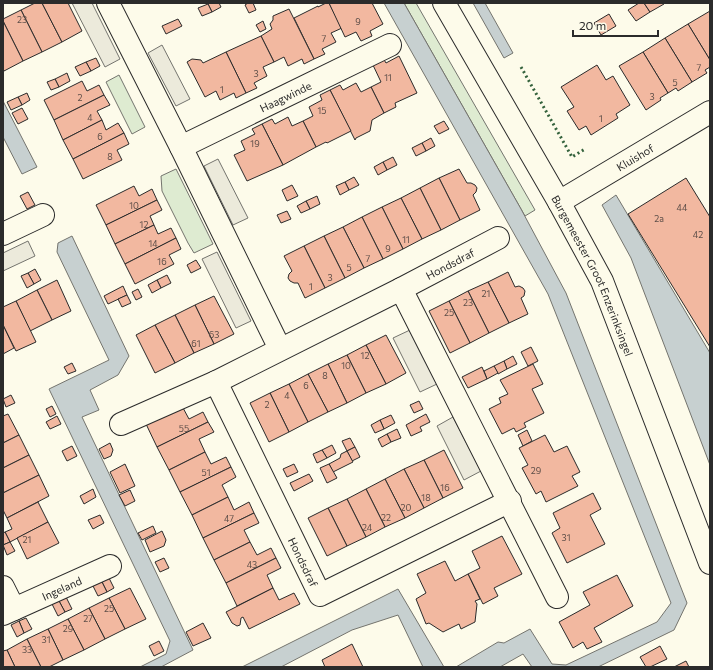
<svg xmlns="http://www.w3.org/2000/svg" width="713" height="670" font-family="Commissioner,sans-serif">
	<style>
		.green { fill: #deebd1; stroke: #74746e }
		.parking { fill: #eceadb; stroke: #74746e }
		.water { fill: #c7d0d0; stroke: #74746e }
		.building { fill: #f2b8a0; stroke: #2b2b2b }
		.lines { fill: none; stroke-linecap: round; stroke-linejoin: round }
		.street-casing { stroke: #2b2b2b; stroke-width: 24 }
		.secondary-casing { stroke: #2b2b2b; stroke-width: 24 }
		.street { stroke: #fdfbea; stroke-width: 22 }
		.secondary { stroke: #fdfbea; stroke-width: 22 }
		.hedge { stroke: #34623c; stroke-width: 3; stroke-dasharray: 2 3; stroke-linecap: butt }
		.labels { text-anchor: middle; dominant-baseline: central; stroke-width: 3; stroke-linejoin: round; paint-order: stroke }
		.number-label { font-size: 9px; fill: #5d4e48 }
		.street-label { font-size: 11px; fill: #2b2b2b; stroke: #fdfbea }
	</style>
	<rect width="100%" height="100%" fill="#fdfbea"/>
	<!-- green -->
	<g class="green">
		<polygon points="404,3 416,3 535,210 525,216"/>
		<polygon points="119,75 145,127 132,134 106,82"/>
		<polygon points="176,169 213,244 194,253 188,243 162,191 161,176"/>
	</g>
	<!-- parking -->
	<g class="parking">
		<polygon points="72,3 92,3 120,59 105,67"/>
		<polygon points="162,45 190,99 176,106 148,53"/>
		<polygon points="218,159 248,218 233,225 204,166"/>
		<polygon points="28,241 35,256 3,271 3,253"/>
		<polygon points="217,252 251,321 236,328 202,259"/>
		<polygon points="410,330 437,384 420,392 393,338"/>
		<polygon points="453,417 481,471 464,480 437,426"/>
	</g>
	<!-- water -->
	<g class="water">
		<polygon points="384,3 404,3 521,209 566,293 687,603 674,630 598,667 532,667 523,654 500,667 456,667 498,642 504,643 530,629 552,664 566,665 657,622 671,603 548,294"/>
		<polygon points="473,3 485,3 513,53 504,58"/>
		<polygon points="3,101 37,167 22,174 3,137"/>
		<polygon points="616,195 710,353 710,465 631,258 602,205"/>
		<polygon points="72,236 129,356 118,375 90,390 99,410 82,417 193,650 161,667 140,667 166,654 170,641 49,389 109,360 57,252 58,243"/>
		<polygon points="398,589 444,667 423,667 398,615 352,630 281,667 242,667"/>
	</g>
	<!-- building -->
	<g class="building">
		<polygon points="35,3 42,3 62,42 42,52 21,10"/>
		<polygon points="42,3 68,3 82,31 62,42"/>
		<polygon points="209,3 219,3 221,7 212,12 208,4"/>
		<polygon points="248,3 253,3 256,10 249,13 245,5"/>
		<polygon points="326,3 329,3 342,28 331,33 336,42 322,49 325,54 314,59 294,18 318,6 318,7"/>
		<polygon points="329,3 372,3 383,24 370,31 372,36 361,41 356,32 345,37"/>
		<polygon points="639,3 644,3 650,12 636,21 628,10"/>
		<polygon points="644,3 664,3 664,4 650,12"/>
		<polygon points="208,4 212,12 202,16 198,8"/>
		<polygon points="289,9 314,59 304,64 302,59 288,66 284,57 274,62 261,36 272,29 270,24 273,20 273,16"/>
		<polygon points="21,10 42,52 23,61 3,21 3,19"/>
		<polygon points="710,11 710,60 688,24"/>
		<polygon points="609,14 616,26 601,35 594,23"/>
		<polygon points="178,19 182,26 166,34 162,26"/>
		<polygon points="3,21 23,61 4,71 3,69"/>
		<polygon points="263,21 266,29 260,32 256,25"/>
		<polygon points="688,24 710,60 710,67 705,70 707,73 692,82 665,38"/>
		<polygon points="261,36 274,62 263,67 267,76 254,83 257,88 246,93 226,52"/>
		<polygon points="665,38 692,82 678,91 676,88 668,93 643,52"/>
		<polygon points="226,52 246,93 236,98 234,93 220,100 216,91 205,97 187,62 192,59 201,60 203,63"/>
		<polygon points="643,52 668,93 660,98 661,100 646,110 619,66"/>
		<polygon points="399,56 417,93 395,103 396,107 384,113 371,87 381,82 372,63 383,58 386,63"/>
		<polygon points="96,58 100,66 91,71 86,62"/>
		<polygon points="86,62 91,71 80,76 75,67"/>
		<polygon points="597,65 606,80 613,76 630,105 616,114 618,118 591,135 586,126 579,130 567,111 574,107 561,87"/>
		<polygon points="67,73 70,81 59,87 55,79"/>
		<polygon points="55,79 59,87 51,90 47,82"/>
		<polygon points="82,81 87,91 99,85 104,95 54,120 44,100"/>
		<polygon points="356,83 361,92 371,87 384,113 372,120 370,131 356,138 355,140 330,90 340,85 343,90"/>
		<polygon points="330,90 351,131 327,143 326,142 316,147 303,121 313,116 309,107 322,100 320,95"/>
		<polygon points="27,93 30,100 22,105 18,97"/>
		<polygon points="104,95 110,105 97,111 102,120 63,140 54,120"/>
		<polygon points="18,97 22,105 11,110 7,102"/>
		<polygon points="22,108 28,119 18,124 12,113"/>
		<polygon points="288,117 292,126 303,121 316,147 283,165 262,124 272,119 275,124"/>
		<polygon points="102,120 106,130 118,123 124,133 73,159 63,140"/>
		<polygon points="444,121 449,129 439,134 434,126"/>
		<polygon points="262,124 283,165 247,181 234,155 245,150 241,141 255,134 252,129"/>
		<polygon points="124,133 129,144 117,150 122,160 83,179 73,159"/>
		<polygon points="431,138 435,146 426,151 422,143"/>
		<polygon points="422,143 426,151 416,156 412,148"/>
		<polygon points="393,157 397,165 387,170 383,162"/>
		<polygon points="383,162 387,170 378,175 374,167"/>
		<polygon points="459,169 467,183 471,183 475,185 477,188 476,192 473,195 480,210 460,220 439,178"/>
		<polygon points="354,177 359,185 349,190 345,182"/>
		<polygon points="439,178 460,220 441,230 420,188"/>
		<polygon points="686,178 710,217 710,347 628,214"/>
		<polygon points="345,182 349,190 340,195 336,186"/>
		<polygon points="292,185 298,196 287,201 282,190"/>
		<polygon points="134,186 139,196 152,189 157,200 106,225 96,205"/>
		<polygon points="420,188 441,230 422,239 401,198"/>
		<polygon points="28,192 35,205 27,209 20,196"/>
		<polygon points="317,196 320,204 310,209 306,201"/>
		<polygon points="401,198 422,239 403,249 382,207"/>
		<polygon points="157,200 162,210 150,216 154,225 115,244 106,225"/>
		<polygon points="306,201 310,209 301,213 297,206"/>
		<polygon points="382,207 403,249 383,259 362,217"/>
		<polygon points="287,211 291,219 281,223 277,215"/>
		<polygon points="362,217 383,259 364,268 343,227"/>
		<polygon points="154,225 158,234 171,228 176,238 125,264 115,244"/>
		<polygon points="343,227 364,268 345,278 324,236"/>
		<polygon points="324,236 345,278 325,288 304,246"/>
		<polygon points="176,238 181,249 169,255 174,264 135,284 125,264"/>
		<polygon points="304,246 325,288 305,298 298,283 294,283 290,281 288,278 289,274 292,271 284,256"/>
		<polygon points="196,260 201,268 191,273 187,265"/>
		<polygon points="35,269 41,280 34,284 28,273"/>
		<polygon points="508,272 515,287 519,286 523,288 525,291 524,296 521,298 528,314 509,323 488,282"/>
		<polygon points="28,273 34,284 27,288 21,276"/>
		<polygon points="167,275 171,283 161,288 157,280"/>
		<polygon points="57,280 71,311 52,320 37,290"/>
		<polygon points="157,280 161,288 152,293 148,285"/>
		<polygon points="488,282 509,323 489,333 468,291"/>
		<polygon points="123,286 127,295 108,304 104,296"/>
		<polygon points="138,289 142,297 136,300 132,292"/>
		<polygon points="37,290 52,320 30,331 16,301"/>
		<polygon points="468,291 489,333 470,343 449,301"/>
		<polygon points="127,295 131,303 122,307 118,299"/>
		<polygon points="214,296 234,334 214,344 195,305"/>
		<polygon points="16,301 36,342 16,351 3,325 3,307"/>
		<polygon points="449,301 470,343 450,353 429,311"/>
		<polygon points="195,305 214,344 194,353 175,315"/>
		<polygon points="175,315 194,353 175,363 155,325"/>
		<polygon points="3,325 14,348 3,354"/>
		<polygon points="155,325 175,363 155,373 136,335"/>
		<polygon points="386,335 406,373 386,384 366,345"/>
		<polygon points="366,345 386,384 366,393 347,355"/>
		<polygon points="531,347 538,361 528,366 521,352"/>
		<polygon points="347,355 366,393 347,403 328,364"/>
		<polygon points="513,356 517,364 507,369 504,361"/>
		<polygon points="504,361 507,369 498,374 494,366"/>
		<polygon points="72,363 76,371 68,374 64,367"/>
		<polygon points="328,364 347,403 328,412 308,374"/>
		<polygon points="533,364 543,384 532,389 544,413 524,423 526,427 516,432 514,428 502,434 489,409 501,403 499,398 508,394 500,380"/>
		<polygon points="494,366 498,373 487,379 484,371"/>
		<polygon points="482,367 487,379 468,388 462,377"/>
		<polygon points="308,374 328,412 308,422 289,384"/>
		<polygon points="289,384 308,422 289,432 270,393"/>
		<polygon points="270,393 289,432 269,442 250,403"/>
		<polygon points="11,395 15,403 6,407 3,399"/>
		<polygon points="419,401 423,409 414,413 410,405"/>
		<polygon points="52,406 56,414 50,417 46,409"/>
		<polygon points="182,406 189,419 203,412 208,422 157,447 146,424"/>
		<polygon points="8,414 19,435 3,443 3,416"/>
		<polygon points="426,414 430,422 420,427 422,431 411,436 406,425"/>
		<polygon points="391,415 395,423 384,429 380,420"/>
		<polygon points="57,416 61,424 50,429 46,422"/>
		<polygon points="380,420 384,429 375,433 371,425"/>
		<polygon points="208,422 214,432 199,439 205,452 169,470 157,447"/>
		<polygon points="397,429 401,438 391,442 387,434"/>
		<polygon points="527,430 532,441 523,446 518,435"/>
		<polygon points="387,434 391,442 382,447 378,439"/>
		<polygon points="19,435 29,455 3,468 3,443"/>
		<polygon points="545,435 554,452 567,446 580,472 572,476 578,486 546,502 541,491 536,494 522,468 528,465 519,448"/>
		<polygon points="350,438 355,447 347,451 342,441"/>
		<polygon points="110,443 113,450 111,456 104,459 99,449"/>
		<polygon points="332,445 336,453 327,458 322,450"/>
		<polygon points="72,446 77,456 67,461 62,451"/>
		<polygon points="355,447 360,457 352,461 347,451"/>
		<polygon points="322,450 327,458 317,463 313,454"/>
		<polygon points="444,450 463,488 443,498 424,460"/>
		<polygon points="347,451 353,462 333,472 329,464 340,458 341,454"/>
		<polygon points="205,452 211,464 226,457 231,467 180,492 169,470"/>
		<polygon points="29,455 39,475 3,493 3,468"/>
		<polygon points="424,460 443,498 424,508 404,469"/>
		<polygon points="125,464 135,486 120,493 110,472"/>
		<polygon points="294,464 298,472 287,477 283,469"/>
		<polygon points="329,464 337,478 327,483 320,468"/>
		<polygon points="231,467 236,477 222,485 228,497 192,515 180,492"/>
		<polygon points="404,469 424,508 405,518 385,479"/>
		<polygon points="309,474 313,481 294,491 290,483"/>
		<polygon points="39,475 49,496 7,518 3,510 3,493"/>
		<polygon points="385,479 405,518 385,527 366,489"/>
		<polygon points="93,489 96,497 84,504 80,496"/>
		<polygon points="366,489 385,527 366,537 347,499"/>
		<polygon points="130,490 135,501 125,506 119,495"/>
		<polygon points="593,493 601,509 590,515 605,544 567,563 552,533 560,528 553,513"/>
		<polygon points="228,497 234,510 249,502 254,513 203,538 192,515"/>
		<polygon points="347,499 366,537 347,546 328,508"/>
		<polygon points="38,502 48,522 10,542 5,532 12,529 7,518"/>
		<polygon points="328,508 347,546 327,556 308,518"/>
		<polygon points="254,513 259,523 244,530 250,542 214,560 203,538"/>
		<polygon points="100,515 104,523 93,529 88,520"/>
		<polygon points="48,522 59,543 27,559 17,538"/>
		<polygon points="153,526 156,533 142,540 138,533"/>
		<polygon points="162,531 166,540 164,546 150,552 145,540"/>
		<polygon points="5,532 10,542 3,545 3,533"/>
		<polygon points="502,536 522,574 494,588 498,596 483,604 468,574 480,568 472,551"/>
		<polygon points="10,542 15,551 7,555 3,545"/>
		<polygon points="250,542 257,555 271,548 276,558 226,583 214,560"/>
		<polygon points="164,558 169,568 160,572 155,562"/>
		<polygon points="276,558 281,568 267,575 273,588 237,606 226,583"/>
		<polygon points="445,561 455,581 468,574 480,599 475,601 477,604 475,622 461,629 459,624 443,632 429,623 426,624 416,599 426,593 417,574"/>
		<polygon points="617,575 633,606 594,628 602,642 587,649 583,642 573,648 559,622 590,605 583,592"/>
		<polygon points="108,576 114,588 107,592 101,580"/>
		<polygon points="101,580 107,592 98,596 92,584"/>
		<polygon points="130,588 146,619 125,629 109,598"/>
		<polygon points="273,588 279,600 294,593 300,604 249,629 243,617 241,618 240,625 237,626 232,623 226,612"/>
		<polygon points="66,597 72,609 65,612 59,601"/>
		<polygon points="109,598 125,629 105,639 89,608"/>
		<polygon points="59,601 65,612 58,616 52,604"/>
		<polygon points="89,608 105,639 84,650 68,619"/>
		<polygon points="26,618 32,629 24,633 19,621"/>
		<polygon points="68,619 84,650 63,660 48,629"/>
		<polygon points="19,621 24,633 17,637 11,625"/>
		<polygon points="203,623 211,638 193,646 186,632"/>
		<polygon points="48,629 63,660 49,667 41,667 27,639"/>
		<polygon points="27,639 41,667 15,667 7,650"/>
		<polygon points="159,641 164,651 154,656 149,646"/>
		<polygon points="352,644 363,667 325,667 322,660"/>
		<polygon points="660,646 667,659 650,667 646,667 640,657"/>
		<polygon points="7,650 15,667 3,667 3,651"/>
		<polygon points="686,661 689,667 674,667"/>
	</g>
	<g class="lines">
		<!-- street casing -->
		<g class="street-casing">
			<g id="street">
				<polyline points="108,3 181,147 280,349"/>
				<path id="s1" d="M181,147L390,45"/>
				<path id="s2" d="M559,202L710,112"/>
				<polyline points="3,234 43,215"/>
				<polyline points="401,289 557,597"/>
				<path id="s3" d="M216,382L320,595L510,501"/>
				<path id="s4" d="M121,424L216,382L401,289L498,238"/>
				<polyline points="3,587 14,609"/>
				<path id="s5" d="M3,614L110,566"/>
			</g>
		</g>
		<!-- secondary casing -->
		<g class="secondary-casing">
			<g id="secondary">
				<path id="s6" d="M444,3L559,202L602,281L710,563"/>
			</g>
		</g>
		<!-- street -->
		<use href="#street" class="street"/>
		<!-- secondary -->
		<use href="#secondary" class="secondary"/>
		<!-- hedge -->
		<polyline class="hedge" points="521,67 572,157 585,149"/>
	</g>
	<g class="labels">
		<!-- number labels -->
		<g class="number-label">
			<text x="22" y="19">23</text>
			<text x="358" y="21">9</text>
			<text x="324" y="38">7</text>
			<text x="699" y="67">7</text>
			<text x="256" y="73">3</text>
			<text x="388" y="77">11</text>
			<text x="675" y="82">5</text>
			<text x="222" y="89">1</text>
			<text x="652" y="96">3</text>
			<text x="80" y="97">2</text>
			<text x="322" y="110">15</text>
			<text x="90" y="117">4</text>
			<text x="601" y="118">1</text>
			<text x="100" y="136">6</text>
			<text x="255" y="143">19</text>
			<text x="110" y="156">8</text>
			<text x="134" y="205">10</text>
			<text x="682" y="207">44</text>
			<text x="659" y="218">2a</text>
			<text x="144" y="224">12</text>
			<text x="698" y="234">42</text>
			<text x="406" y="239">11</text>
			<text x="153" y="243">14</text>
			<text x="388" y="248">9</text>
			<text x="368" y="258">7</text>
			<text x="162" y="261">16</text>
			<text x="349" y="267">5</text>
			<text x="330" y="277">3</text>
			<text x="311" y="286">1</text>
			<text x="486" y="293">21</text>
			<text x="468" y="302">23</text>
			<text x="449" y="312">25</text>
			<text x="214" y="334">63</text>
			<text x="196" y="343">61</text>
			<text x="365" y="355">12</text>
			<text x="346" y="365">10</text>
			<text x="325" y="375">8</text>
			<text x="306" y="385">6</text>
			<text x="287" y="395">4</text>
			<text x="267" y="404">2</text>
			<text x="184" y="428">55</text>
			<text x="536" y="470">29</text>
			<text x="206" y="472">51</text>
			<text x="445" y="487">16</text>
			<text x="426" y="497">18</text>
			<text x="406" y="507">20</text>
			<text x="386" y="517">22</text>
			<text x="229" y="518">47</text>
			<text x="367" y="527">24</text>
			<text x="566" y="537">31</text>
			<text x="27" y="539">21</text>
			<text x="252" y="564">43</text>
			<text x="109" y="608">25</text>
			<text x="88" y="618">27</text>
			<text x="68" y="628">29</text>
			<text x="46" y="639">31</text>
			<text x="27" y="649">33</text>
		</g>
		<!-- street labels -->
		<g class="street-label">
			<text stroke="none"><textPath href="#s1" startOffset="116">Haagwinde</textPath></text>
			<text stroke="none"><textPath href="#s2" startOffset="88">Kluishof</textPath></text>
			<text stroke="none"><textPath href="#s4" startOffset="366">Hondsdraf</textPath></text>
			<text stroke="none"><textPath href="#s6" startOffset="311">Burgemeester Groot Enzerinksingel</textPath></text>
			<text stroke="none"><textPath href="#s3" startOffset="200">Hondsdraf</textPath></text>
			<text stroke="none"><textPath href="#s5" startOffset="64">Ingeland</textPath></text>
		</g>
	</g>
	<!-- border -->
	<rect width="713" height="670" fill="none" stroke="#2b2b2b" stroke-width="8"/>
	<!-- scale -->
	<path d="M573 30v6h85v-6" fill="none" stroke="#2b2b2b" stroke-width="2"/>
	<text x="579" y="30" font-size="12" fill="#2b2b2b" stroke="#fdfbea" stroke-width="3" paint-order="stroke">20 m</text>
</svg>
